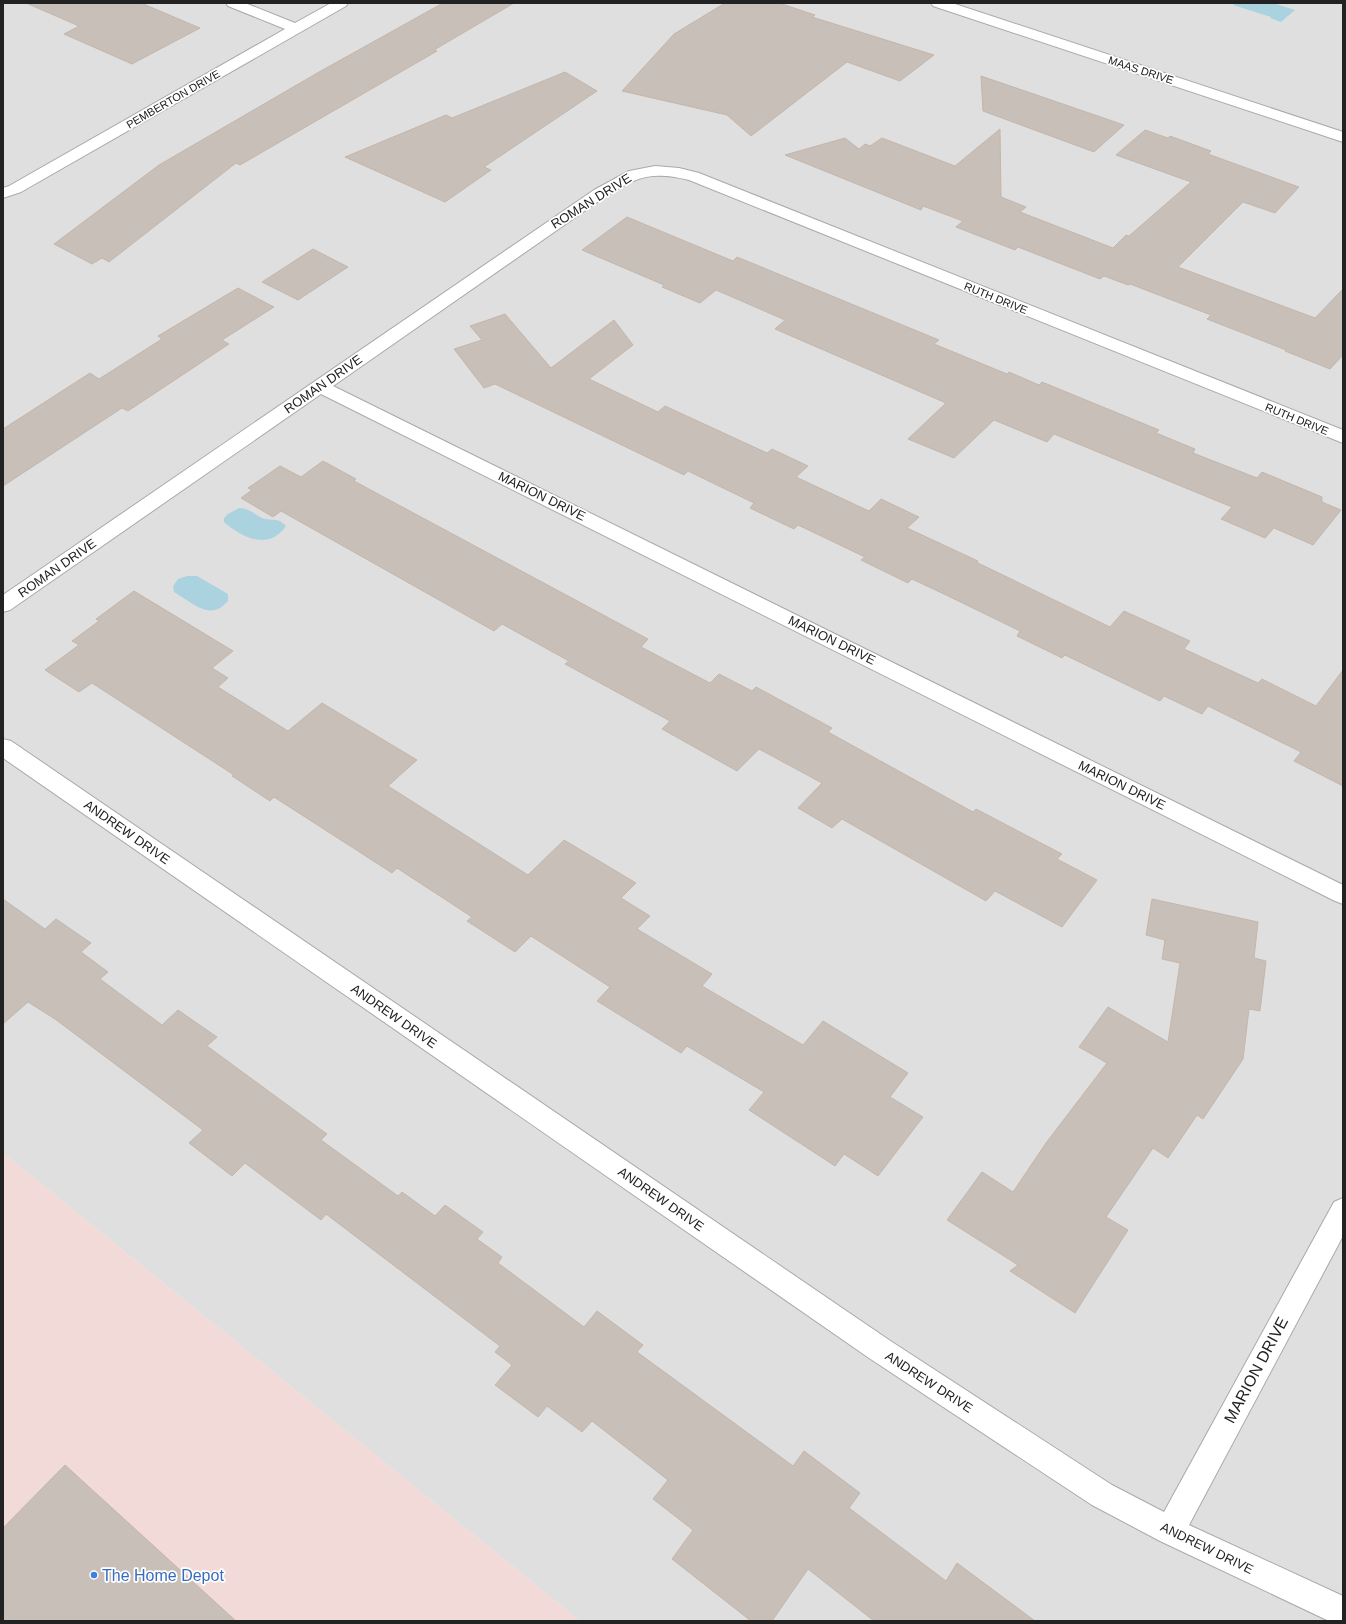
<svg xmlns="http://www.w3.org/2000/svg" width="1346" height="1624" font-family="Helvetica,sans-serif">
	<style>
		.residential { fill: #e0dfdf }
		.commercial { fill: #f2dad9 }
		.water { fill: #aad3df }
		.building { fill: #c7bfb8; stroke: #c4b6ab }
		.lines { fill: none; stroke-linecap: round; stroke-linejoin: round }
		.minor-casing { stroke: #a9a9a9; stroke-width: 2 }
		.minor { fill: #fff; fill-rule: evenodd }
		.shop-dot { fill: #3f7fe0; stroke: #fff; stroke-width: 1.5 }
		.labels { text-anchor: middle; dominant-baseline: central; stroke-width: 3.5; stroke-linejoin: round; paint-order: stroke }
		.far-street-label { font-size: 11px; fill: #222; stroke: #fff }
		.street-label { font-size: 13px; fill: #222; stroke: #fff }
		.near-street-label { font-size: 16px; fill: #222; stroke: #fff }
		.near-shop-label { font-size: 16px; fill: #366cbe; stroke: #fff; text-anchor: start }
	</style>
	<rect width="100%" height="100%" fill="#f2efe9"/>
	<!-- residential -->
	<polygon class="residential" points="3,3 1343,3 1343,1621 580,1621 3,1153"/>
	<!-- commercial -->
	<polygon class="commercial" points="3,1153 580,1621 3,1621"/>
	<!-- water -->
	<g class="water">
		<polygon points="1236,3 1273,3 1295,10 1281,22 1270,18 1271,17 1233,5"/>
		<path d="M239,508C249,508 254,514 262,518C272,522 277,516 286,526C269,551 242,538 224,522V518L228,514Z"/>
		<path d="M187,576H197L228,594V601C210,622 193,603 174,592L173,586L178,579Z"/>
	</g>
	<!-- building -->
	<g class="building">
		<polygon points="26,3 141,3 200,28 132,64 64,34 79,26"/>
		<polygon points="443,3 514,3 434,50 437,51 240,165 236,163 109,262 102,258 92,264 54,244 159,165 319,72"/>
		<polygon points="725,3 779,3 815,15 812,17 934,55 900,81 847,62 751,136 727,115 622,91 674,34"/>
		<polygon points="565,72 597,91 484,167 491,170 445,202 345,157 446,115 452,118"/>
		<polygon points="981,76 1025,91 1124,125 1094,152 983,111"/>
		<polygon points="1000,129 1001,197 1026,207 1020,212 1113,248 1126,235 1129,236 1191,182 1116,155 1145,130 1168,138 1170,136 1211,151 1208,154 1299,187 1275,213 1243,202 1178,267 1315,318 1343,289 1343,355 1330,369 1285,351 1286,350 1207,319 1211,315 1130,284 1128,285 1104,276 1100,279 1018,247 1015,250 956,227 963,221 923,206 921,210 785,155 845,138 859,149 865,144 870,146 882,138 955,166"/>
		<polygon points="627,217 733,261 737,257 905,326 939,340 934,344 1007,374 1009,372 1039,385 1042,382 1159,430 1156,433 1195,449 1193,453 1257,478 1262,472 1322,497 1322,502 1341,510 1313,545 1274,528 1265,538 1221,519 1232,507 1054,434 1047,442 994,420 954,458 908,439 946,403 775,329 785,320 716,290 700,303 662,287 664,285 582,250"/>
		<polygon points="313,249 348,267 298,300 262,282"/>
		<polygon points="238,288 274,307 222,340 229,344 128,411 122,408 3,486 3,429 90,373 99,379 162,339 158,336"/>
		<polygon points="505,314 551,368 614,320 633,345 589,379 658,412 665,406 767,453 772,449 808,466 796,477 869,511 881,499 919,517 907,528 978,561 976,562 1110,627 1124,611 1190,641 1184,649 1258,683 1262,679 1316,706 1343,670 1343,786 1294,761 1301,752 1208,706 1202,714 1164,696 1160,701 1065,655 1062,658 1017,636 1020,631 946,595 912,579 908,583 861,560 865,557 798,525 794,529 750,508 754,503 688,471 684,475 495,384 484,388 454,349 482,340 470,326"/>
		<polygon points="323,461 356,479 354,481 648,639 641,647 710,683 719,674 752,691 756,687 832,728 828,732 973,812 976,809 1062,854 1057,859 1097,880 1062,927 995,891 986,901 842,819 832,828 798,808 822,783 759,749 737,771 662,729 670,721 565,664 569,661 502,624 494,631 281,511 273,517 241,498 252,490 248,488 280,466 301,477"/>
		<polygon points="134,591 233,651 212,668 228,678 218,687 288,731 322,703 417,760 388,786 528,875 564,840 636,883 621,898 650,916 637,929 712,974 702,986 803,1045 823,1021 908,1073 890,1097 923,1117 878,1176 844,1154 835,1166 749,1110 764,1092 687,1046 681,1053 597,1001 610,987 531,936 515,952 467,921 472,917 397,868 392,873 274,797 270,801 232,776 234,775 92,683 79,692 45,670 79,645 72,641 99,621 96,619"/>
		<polygon points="3,899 45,929 56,919 91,943 81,952 108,972 100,979 162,1025 178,1010 217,1037 207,1046 327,1134 321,1140 398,1196 402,1192 435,1216 445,1205 483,1232 477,1239 502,1257 498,1263 584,1327 597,1311 643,1345 637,1352 793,1466 804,1451 860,1493 849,1508 946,1581 957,1563 1035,1621 874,1621 808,1569 772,1621 751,1621 672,1559 693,1530 653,1499 668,1480 592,1421 582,1432 547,1406 538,1417 495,1385 512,1365 495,1352 500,1346 326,1214 321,1220 245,1163 232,1176 189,1143 203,1130 55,1019 28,1002 3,1024"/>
		<polygon points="1152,899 1258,922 1254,958 1266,961 1260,1011 1249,1009 1243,1059 1203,1119 1197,1115 1168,1158 1153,1148 1106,1217 1128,1230 1075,1313 1010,1271 1018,1265 947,1220 982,1172 1013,1192 1046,1143 1107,1063 1079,1047 1108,1007 1168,1042 1180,963 1162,959 1165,940 1146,935"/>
		<polygon points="65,1465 236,1621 3,1621 3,1528"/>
	</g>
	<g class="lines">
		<!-- minor casing -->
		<g class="minor-casing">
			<g id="minor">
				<polygon points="226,3 245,3 295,23 331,3 348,3 346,6 21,192 3,198 3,188 9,186 285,29 228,6"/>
				<polygon points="931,3 952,3 1343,132 1343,142 933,6"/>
				<path d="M655,166L679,168L699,173L1343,430V443L689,180C652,171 638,176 606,196L333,386L1343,885V904L1335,901L321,394L10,610L3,612V595L594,190L629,171Z"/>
				<polygon points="3,739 11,741 889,1340 1112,1485 1164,1512 1334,1202 1343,1198 1343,1236 1189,1525 1343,1596 1343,1621 1329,1621 1160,1541 1092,1505 869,1358 3,758"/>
			</g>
		</g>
		<!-- minor -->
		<use href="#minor" class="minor"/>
	</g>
	<!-- markers -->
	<circle class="shop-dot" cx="94" cy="1575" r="4"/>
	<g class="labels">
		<!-- far-street labels -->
		<g class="far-street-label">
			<text transform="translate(1141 70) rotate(18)">MAAS DRIVE</text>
			<text transform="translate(173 99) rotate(-30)">PEMBERTON DRIVE</text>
			<text transform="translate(996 298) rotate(22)">RUTH DRIVE</text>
			<text transform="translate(1297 419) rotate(22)">RUTH DRIVE</text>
		</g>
		<!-- street labels -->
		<g class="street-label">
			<text transform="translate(591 201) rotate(-32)">ROMAN DRIVE</text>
			<text transform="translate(323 384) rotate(-35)">ROMAN DRIVE</text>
			<text transform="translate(542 496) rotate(26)">MARION DRIVE</text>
			<text transform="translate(57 568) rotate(-35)">ROMAN DRIVE</text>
			<text transform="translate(832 640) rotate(26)">MARION DRIVE</text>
			<text transform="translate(1122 785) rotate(26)">MARION DRIVE</text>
			<text transform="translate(127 832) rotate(35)">ANDREW DRIVE</text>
			<text transform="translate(394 1016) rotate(35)">ANDREW DRIVE</text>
			<text transform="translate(661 1199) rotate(35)">ANDREW DRIVE</text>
			<text transform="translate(929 1382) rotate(33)">ANDREW DRIVE</text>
			<text transform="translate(1207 1548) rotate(26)">ANDREW DRIVE</text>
		</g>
		<!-- near-street labels -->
		<g class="near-street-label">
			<text transform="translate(1256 1370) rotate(-62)">MARION DRIVE</text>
		</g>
		<!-- near-shop labels -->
		<g class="near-shop-label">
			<text x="102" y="1575">The Home Depot</text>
		</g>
	</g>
	<!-- border -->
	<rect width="1346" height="1624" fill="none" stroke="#222222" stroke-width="8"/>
</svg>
